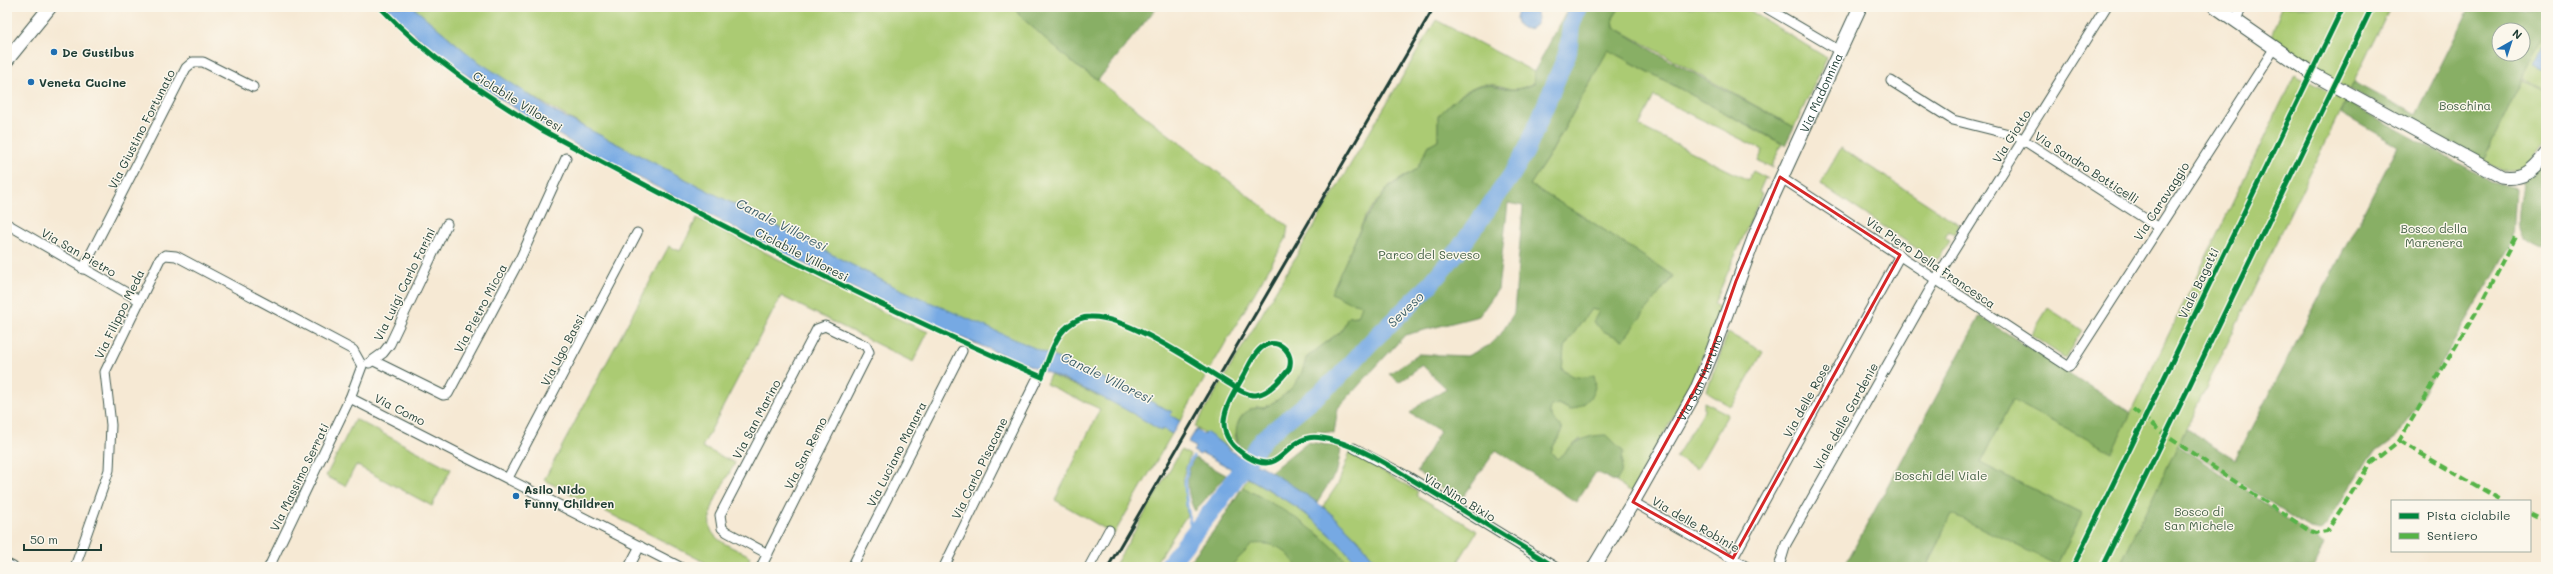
<svg xmlns="http://www.w3.org/2000/svg" width="2553" height="574" font-family="Mali,sans-serif">
	<style>
		.green { fill: #abcb73; stroke: #658454 }
		.forest { fill: #88af65; stroke: #54764c; fill-rule: evenodd }
		.water { fill: #76a9e3; stroke: #4a738c }
		.lines { fill: none; stroke-linecap: round; stroke-linejoin: round }
		.stream { stroke: #76a9e3; stroke-width: 3 }
		.river { stroke: #76a9e3; stroke-width: 18 }
		.street-casing { stroke: #3f574c; stroke-width: 11 }
		.secondary-casing { stroke: #3f574c; stroke-width: 15 }
		.street { stroke: #fff; stroke-width: 9 }
		.secondary { stroke: #fff; stroke-width: 13 }
		.rail { stroke: #1f3d34; stroke-width: 3 }
		.quiet { stroke: #55b346; stroke-width: 4; stroke-dasharray: 8 4; stroke-linecap: butt }
		.cycleway-casing { stroke: #fbf7ec; stroke-width: 8 }
		.cycleway { stroke: #00873e; stroke-width: 5 }
		.marked { fill: none; stroke: #d62828; stroke-width: 3; stroke-linejoin: round }
		.poi-dot { fill: #1f6fb2; stroke: #fbf7ec; stroke-width: 1.5 }
		.labels { text-anchor: middle; dominant-baseline: central; stroke-width: 3; stroke-linejoin: round; paint-order: stroke }
		.poi-label { font-size: 12px; font-weight: bold; fill: #1f3d34; stroke: #fbf7ec; text-anchor: start }
		.street-label { font-size: 12px; fill: #1f3d34; stroke: #fbf7ec }
		.park-label { font-size: 12px; fill: #426044; stroke: #fbf7ec }
		.water-label { font-size: 13px; font-style: italic; fill: #395d69; stroke: #fbf7ec }
	</style>
	<rect width="100%" height="100%" fill="#fbf7ec"/>
	<filter id="ink" filterUnits="userSpaceOnUse"><feTurbulence type="fractalNoise" baseFrequency=".025" numOctaves="2"/><feDisplacementMap in="SourceGraphic" scale="8" xChannelSelector="R" yChannelSelector="G"/><feConvolveMatrix kernelMatrix="1 2 1 2 8 2 1 2 1" color-interpolation-filters="sRGB"/></filter>
	<filter id="wash" filterUnits="userSpaceOnUse"><feTurbulence type="fractalNoise" baseFrequency=".012" numOctaves="4" result="noise"/><feDisplacementMap in="SourceGraphic" scale="16" xChannelSelector="R" yChannelSelector="G"/><feGaussianBlur stdDeviation="0.9" result="paint"/><feColorMatrix in="noise" values="0 0 0 0 0 0 0 0 0 0 0 0 0 0 0 0 0 1.4 0 .05"/><feComposite in="paint" operator="in"/></filter>
	<g filter="url(#wash)">
		<rect width="100%" height="100%" fill="#f6e9d4"/>
		<!-- green -->
		<g class="green">
			<polygon points="413,7 1014,7 1020,16 1075,65 1098,80 1288,226 1286,239 1180,421 1170,415 1172,412 891,285 590,130 504,80 473,58"/>
			<polygon points="1620,7 1744,7 1827,58 1794,127 1614,27 1613,18"/>
			<polygon points="2282,7 2390,7 2350,90 2301,62 2270,39"/>
			<path d="M1436,20L1534,72L1533,84C1506,94 1513,86 1488,84C1471,82 1449,105 1438,116V140L1429,145L1417,169L1389,186L1365,217L1332,293L1347,301L1363,305L1358,316L1348,317L1342,330L1306,358C1301,384 1287,395 1264,408L1256,407L1235,435L1237,443L1232,449L1195,427Z"/>
			<polygon points="2546,30 2546,89 2521,78"/>
			<path d="M1608,50L1782,144L1771,167L1774,168L1758,161L1763,150L1654,96L1639,126L1748,180L1753,171L1768,179L1765,178L1759,192L1762,194L1714,304L1720,308L1695,377L1632,492L1616,482L1621,473L1623,451L1580,439L1557,459L1551,452C1554,442 1561,438 1562,428L1554,421L1549,411L1550,407L1559,404L1570,410C1586,405 1591,398 1596,383L1571,376L1562,369L1564,347L1591,309L1599,311L1594,322L1605,332L1623,339L1673,276L1586,218L1530,185L1551,153Z"/>
			<polygon points="2295,74 2345,101 2119,567 1927,567 1952,513 2082,514 1980,463 2012,400 2112,451"/>
			<polygon points="2522,80 2546,90 2546,142 2526,167 2518,171 2504,171 2483,160"/>
			<polygon points="1841,148 1960,225 1954,234 1949,231 1945,238 1950,241 1939,258 1934,260 1820,184"/>
			<path d="M697,218L885,313L928,332L913,362L781,296L702,447L735,463C726,481 698,519 715,536C723,545 739,550 750,556L747,567H714L544,480L669,246L680,251Z"/>
			<polygon points="2048,308 2082,330 2065,358 2031,335"/>
			<polygon points="1728,333 1763,352 1733,405 1730,406 1711,395 1707,390"/>
			<polygon points="1050,375 1113,402 1161,430 1163,428 1172,434 1114,534 1055,500 1100,409 1046,384"/>
			<polygon points="1704,402 1726,413 1727,416 1697,469 1676,457 1704,411"/>
			<polygon points="355,419 451,469 432,506 356,465 345,486 326,476"/>
			<polygon points="1181,450 1190,455 1183,476 1187,515 1153,567 1114,567"/>
			<polygon points="1350,452 1418,492 1416,495 1477,531 1455,567 1379,567 1359,540 1323,506 1338,484"/>
			<path d="M1248,478C1292,503 1328,525 1359,567H1185L1220,523Z"/>
		</g>
		<!-- forest -->
		<g class="forest">
			<polygon points="1014,7 1157,7 1098,80 1075,65 1020,16"/>
			<path d="M1569,7H1620L1613,18L1614,27L1660,55L1794,127L1785,145L1608,50L1550,154L1530,185L1586,218L1673,276L1623,340L1605,332L1593,322L1599,311L1591,309L1564,347L1562,370C1574,378 1581,379 1594,375C1599,393 1587,405 1570,410L1559,404L1550,407L1549,414L1562,428C1561,438 1554,442 1551,452L1557,459C1575,443 1582,435 1607,435L1623,451L1621,473L1616,482L1596,472L1576,502L1496,450L1461,500L1417,472L1440,431L1410,413L1423,402L1447,389L1422,365L1399,382L1389,374L1418,354L1467,356L1488,346L1501,334L1514,313L1523,206L1508,203L1498,289L1479,316L1405,335L1338,408L1334,433C1299,427 1294,443 1267,460C1224,458 1229,404 1264,408C1287,395 1301,384 1306,358L1342,330L1348,317L1358,316L1362,305L1347,301L1331,293L1365,219L1389,187L1417,169L1429,145L1438,140V116C1449,105 1472,82 1489,85C1513,88 1508,94 1534,84V72Z"/>
			<path d="M2470,7H2546V30L2483,160L2350,90L2354,82L2416,115ZM2499,30H2523V54H2499Z"/>
			<polygon points="2346,101 2491,181 2516,188 2513,239 2497,269 2398,436 2368,458 2327,524 2320,531 2310,529 2179,443 2186,429 2235,459 2398,146 2340,113"/>
			<path d="M2546,161V252C2539,249 2529,245 2524,240C2513,227 2522,197 2523,182Z"/>
			<polygon points="1980,316 2131,413 2112,452 2012,400 1980,463 2082,514 2057,565 1952,514 1926,567 1844,567"/>
			<polygon points="1307,442 1337,446 1341,449 1337,471 1317,502 1270,472"/>
			<polygon points="2178,445 2324,544 2313,567 2119,567"/>
			<path d="M1195,458L1226,475L1195,511C1187,498 1184,470 1195,458Z"/>
			<path d="M1243,487C1282,509 1323,531 1351,567H1297C1286,548 1274,542 1253,544L1230,567H1185L1220,523Z"/>
		</g>
		<!-- water -->
		<g class="water">
			<path d="M384,7H413L473,58L555,112L891,285L1114,383L1172,412L1170,415L1180,421L1172,434L1163,429L1161,431C1091,384 1007,359 930,324C813,272 700,208 585,150C512,109 445,65 384,7Z"/>
			<circle cx="1527" cy="18" r="11"/>
			<polygon points="2546,42 2546,69 2535,64"/>
			<path d="M1196,430L1203,434L1206,432C1218,440 1248,466 1261,466C1309,495 1347,520 1379,567H1359C1318,512 1261,485 1202,453L1200,455L1193,451L1196,447L1188,443Z"/>
		</g>
		<g class="lines">
			<!-- stream -->
			<path class="stream" d="M1192,535C1189,512 1178,477 1193,457"/>
			<!-- river -->
			<polyline class="river" points="1167,567 1217,504 1263,439 1338,378 1372,341 1427,288 1457,252 1511,176 1527,149 1568,52 1571,26 1578,7"/>
		</g>
	</g>
	<g filter="url(#ink)">
		<g class="lines">
			<!-- street casing -->
			<g class="street-casing">
				<g id="street">
					<polyline points="1765,7 1840,51"/>
					<polyline points="2236,21 2241,7"/>
					<polyline points="1891,81 1953,120 2017,136 2158,227"/>
					<polyline points="1780,177 2069,367 2274,49"/>
					<polyline points="7,224 139,300"/>
					<polyline points="83,269 186,68 193,62 203,62 253,87"/>
					<polyline points="374,361 443,395 448,394 521,257 566,158"/>
					<polyline points="369,363 383,353 390,344 447,224"/>
					<polyline points="1354,448 1407,476 1555,567"/>
					<polyline points="508,478 637,233"/>
					<polyline points="1633,502 1747,567"/>
					<polyline points="1733,558 1900,255"/>
					<polyline points="7,564 13,567"/>
					<polyline points="75,567 109,470 111,425 105,372 160,259 165,255 176,256 353,350 362,366 350,398 680,567"/>
					<polyline points="269,567 350,398"/>
					<polyline points="629,567 640,546"/>
					<polyline points="761,567 869,352 866,346 825,326 817,329 720,515 722,528 727,532 768,554"/>
					<polyline points="852,567 962,351"/>
					<polyline points="944,567 1036,381"/>
					<polyline points="1089,567 1109,530"/>
					<polyline points="1779,567 1786,544 1936,279 2106,7"/>
				</g>
			</g>
			<!-- secondary casing -->
			<g class="secondary-casing">
				<g id="secondary">
					<path d="M2216,7L2311,73L2502,177C2523,180 2534,170 2546,154"/>
					<polyline points="7,60 50,7"/>
					<path id="s1" d="M1594,567L1633,502L1696,391L1711,355L1756,233L1860,7"/>
				</g>
			</g>
			<!-- street -->
			<use href="#street" class="street"/>
			<!-- secondary -->
			<use href="#secondary" class="secondary"/>
			<!-- rail -->
			<polyline class="rail" points="1108,567 1434,7"/>
			<!-- quiet -->
			<g class="quiet">
				<polyline points="2133,409 2165,435 2308,530 2316,533 2327,531 2370,464 2399,441 2484,299 2517,235"/>
				<polyline points="2399,441 2503,501"/>
				<polyline points="2530,514 2546,522"/>
			</g>
			<!-- cycleway casing -->
			<g class="cycleway-casing">
				<g id="cycleway">
					<path d="M380,7C427,57 485,95 544,131C707,219 872,304 1042,377C1048,361 1054,337 1068,326C1074,321 1082,317 1090,317C1125,315 1192,361 1223,380C1232,385 1245,396 1256,395C1268,394 1282,378 1289,369C1295,354 1280,337 1264,346C1255,351 1249,366 1244,375C1226,406 1208,433 1248,457C1280,476 1283,444 1308,438C1316,436 1328,439 1335,441C1365,449 1394,469 1421,485C1466,512 1510,539 1555,567"/>
					<polyline points="2073,567 2343,7"/>
					<polyline points="2102,567 2372,7"/>
				</g>
			</g>
			<!-- cycleway -->
			<use href="#cycleway" class="cycleway"/>
		</g>
	</g>
	<!-- marked area -->
	<path class="marked" d="M1780,177L1900,255L1733,558L1633,502L1704,373L1736,281Z"/>
	<!-- markers -->
	<g class="poi-dot">
		<circle cx="54" cy="52" r="4"/>
		<circle cx="31" cy="82" r="4"/>
		<circle cx="516" cy="496" r="4"/>
	</g>
	<g class="labels">
		<!-- poi labels -->
		<g class="poi-label">
			<text x="62" y="52">De Gustibus</text>
			<text x="39" y="82">Veneta Cucine</text>
			<text x="524" y="489">Asilo Nido<tspan x="524" dy="14">Funny Children</tspan></text>
		</g>
		<!-- street labels -->
		<g class="street-label">
			<text stroke="none"><textPath href="#s1" startOffset="527">Via Madonnina</textPath></text>
			<text transform="translate(518 101) rotate(32)">Ciclabile Villoresi</text>
			<text transform="translate(141 129) rotate(-63)">Via Giustino Fortunato</text>
			<text transform="translate(2011 136) rotate(-58)">Via Giotto</text>
			<text transform="translate(2087 167) rotate(33)">Via Sandro Botticelli</text>
			<text transform="translate(2161 201) rotate(-57)">Via Caravaggio</text>
			<text transform="translate(79 252) rotate(30)">Via San Pietro</text>
			<text transform="translate(802 254) rotate(27)">Ciclabile Villoresi</text>
			<text transform="translate(1931 262) rotate(34)">Via Piero Della Francesca</text>
			<text transform="translate(2198 283) rotate(-64)">Viale Bagatti</text>
			<text transform="translate(404 284) rotate(-64)">Via Luigi Carlo Farini</text>
			<text transform="translate(480 308) rotate(-62)">Via Pietro Micca</text>
			<text transform="translate(119 314) rotate(-64)">Via Filippo Meda</text>
			<text transform="translate(562 350) rotate(-62)">Via Ugo Bassi</text>
			<text stroke="none"><textPath href="#s1" startOffset="217">Via San Martino</textPath></text>
			<text transform="translate(1806 400) rotate(-61)">Via delle Rose</text>
			<text transform="translate(400 409) rotate(27)">Via Como</text>
			<text transform="translate(1845 416) rotate(-61)">Viale delle Gardenie</text>
			<text transform="translate(756 419) rotate(-62)">Via San Marino</text>
			<text transform="translate(805 453) rotate(-63)">Via San Remo</text>
			<text transform="translate(896 454) rotate(-63)">Via Luciano Manara</text>
			<text transform="translate(979 468) rotate(-64)">Via Carlo Pisacane</text>
			<text transform="translate(299 477) rotate(-64)">Via Massimo Serrati</text>
			<text transform="translate(1460 497) rotate(31)">Via Nino Bixio</text>
			<text transform="translate(1696 524) rotate(30)">Via delle Robinie</text>
		</g>
		<!-- park labels -->
		<g class="park-label">
			<text x="2465" y="105">Boschina</text>
			<text x="2434" y="228">Bosco della<tspan x="2434" dy="14">Marenera</tspan></text>
			<text x="1429" y="254">Parco del Seveso</text>
			<text x="1941" y="475">Boschi del Viale</text>
			<text x="2199" y="511">Bosco di<tspan x="2199" dy="14">San Michele</tspan></text>
		</g>
		<!-- water labels -->
		<g class="water-label">
			<text transform="translate(782 224) rotate(27)">Canale Villoresi</text>
			<text transform="translate(1405 309) rotate(-44)">Seveso</text>
			<text transform="translate(1107 377) rotate(26)">Canale Villoresi</text>
		</g>
	</g>
	<!-- margin -->
	<rect width="2553" height="574" fill="none" stroke="#fbf7ec" stroke-width="24"/>
	<!-- legend -->
	<rect x="2391" y="500" width="140" height="52" fill="#fbf7ec" stroke="#a3ada2"/>
	<rect x="2399" y="513" width="20" height="6" fill="#00873e" stroke="#a3ada2"/>
	<text x="2427" y="520" font-size="12" fill="#1f3d34">Pista ciclabile</text>
	<rect x="2399" y="533" width="20" height="6" fill="#55b346" stroke="#a3ada2"/>
	<text x="2427" y="540" font-size="12" fill="#1f3d34">Sentiero</text>
	<!-- north arrow -->
	<g transform="translate(2511 42) rotate(39)"><circle r="19" fill="#fbf7ec" stroke="#a3ada2"/>
	<path d="M0-3L7 15L0 10L-7 15Z" fill="#1f6fb2"/>
	<text y="-6" font-size="11" font-weight="bold" text-anchor="middle" fill="#1f3d34">N</text>
	</g>
	<!-- scale -->
	<path d="M24 544v6h77v-6" fill="none" stroke="#1f3d34" stroke-width="2"/>
	<text x="30" y="544" font-size="12" fill="#1f3d34" stroke="#fbf7ec" stroke-width="3" paint-order="stroke">50 m</text>
</svg>
